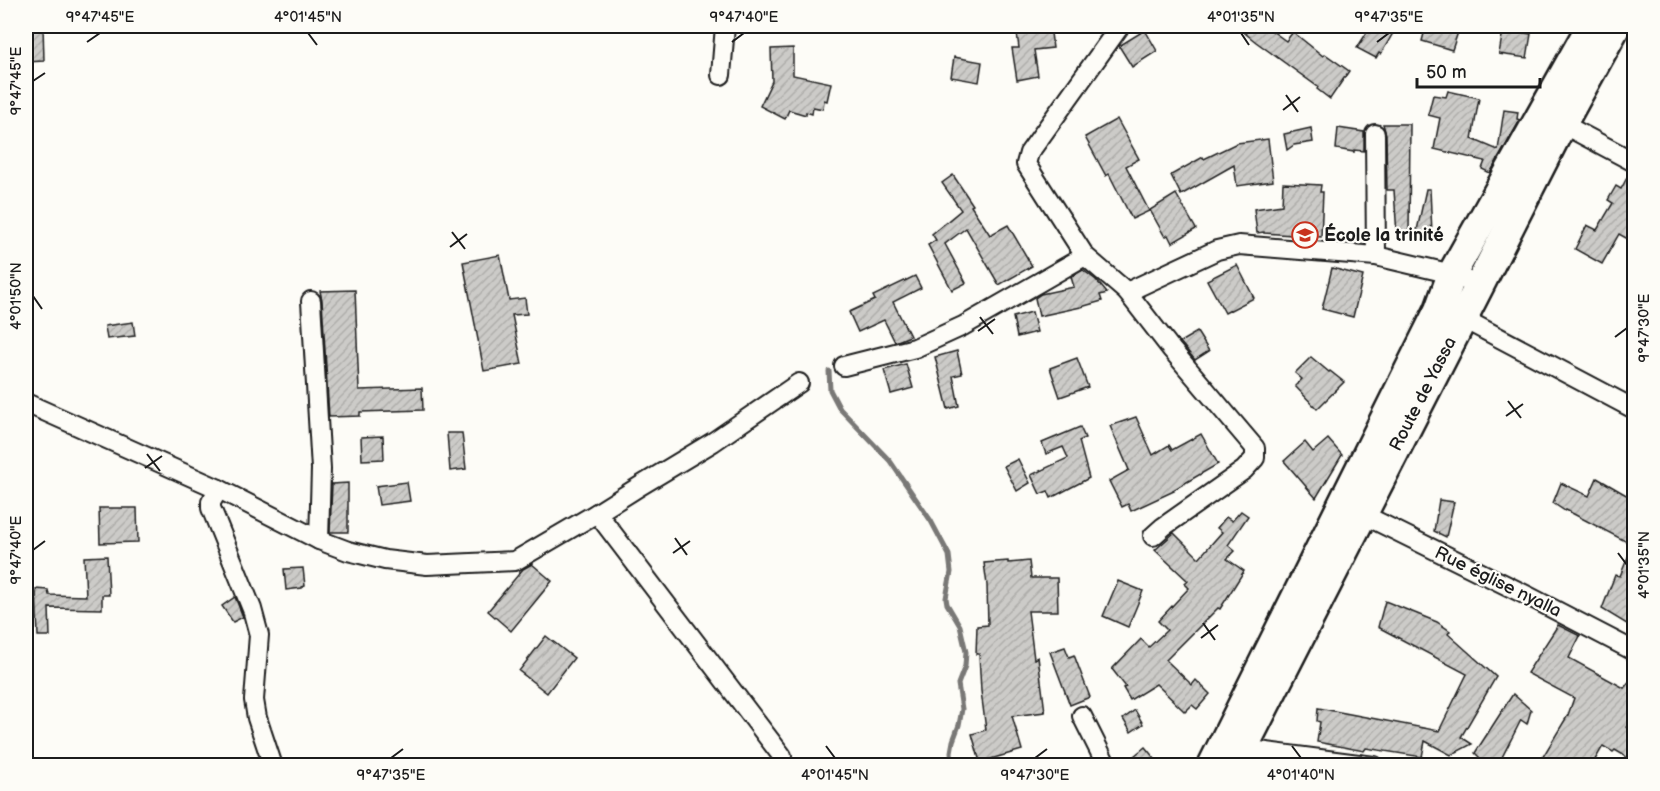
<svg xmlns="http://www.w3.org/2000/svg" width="1660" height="791" font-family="'Balsamiq Sans',sans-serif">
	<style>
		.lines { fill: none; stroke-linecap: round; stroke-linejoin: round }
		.stream { stroke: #797876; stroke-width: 5 }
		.building { fill: url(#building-hatch); stroke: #1c1c1c; stroke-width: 1.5 }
		.street-casing { stroke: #1c1c1c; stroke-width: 22 }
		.primary-casing { stroke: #1c1c1c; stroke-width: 33 }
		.street { stroke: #fdfcf7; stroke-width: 18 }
		.primary { stroke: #fdfcf7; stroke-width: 28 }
		.ticks { fill: none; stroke: #1c1c1c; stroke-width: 2 }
		.labels { text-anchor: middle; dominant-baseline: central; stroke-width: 4.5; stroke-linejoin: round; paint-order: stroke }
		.poi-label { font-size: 18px; font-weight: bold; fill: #1c1c1c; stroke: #fdfcf7; text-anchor: start }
		.street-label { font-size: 18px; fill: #1c1c1c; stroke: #fdfcf7 }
		.neatline { fill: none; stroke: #1c1c1c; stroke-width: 2 }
		.ticks-label { font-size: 15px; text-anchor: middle; fill: #1c1c1c }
	</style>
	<defs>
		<pattern id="building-hatch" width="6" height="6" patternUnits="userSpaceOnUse" patternTransform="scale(1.5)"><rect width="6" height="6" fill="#cccbc8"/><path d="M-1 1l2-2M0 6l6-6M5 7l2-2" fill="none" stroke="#afaeab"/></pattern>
	</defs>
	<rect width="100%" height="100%" fill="#fdfcf7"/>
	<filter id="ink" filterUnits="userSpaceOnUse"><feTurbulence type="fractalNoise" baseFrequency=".0167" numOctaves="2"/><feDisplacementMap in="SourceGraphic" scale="12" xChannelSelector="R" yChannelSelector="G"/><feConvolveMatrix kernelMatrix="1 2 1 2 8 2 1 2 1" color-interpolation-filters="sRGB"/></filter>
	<g filter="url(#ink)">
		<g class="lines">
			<!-- stream -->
			<polyline class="stream" points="829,371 830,390 840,409 890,461 931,521 949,555 951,572 946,598 947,604 960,626 966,652 965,666 958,684 962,709 959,725 953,741 951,752 952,766"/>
		</g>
		<!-- building -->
		<g class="building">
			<polygon points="26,26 43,26 44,61 26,62"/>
			<polygon points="1016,26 1050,26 1053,48 1034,50 1038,76 1017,80 1012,48 1019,48"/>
			<polygon points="1236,26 1265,26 1286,41 1293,32 1323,56 1325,54 1349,71 1330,99 1317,89 1318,87 1256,42"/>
			<polygon points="1371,26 1397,26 1381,54 1379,53 1376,58 1357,48"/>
			<polygon points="1426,26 1434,26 1458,32 1452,50 1422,41"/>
			<polygon points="1145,30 1157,51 1132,67 1119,46"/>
			<polygon points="1503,30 1531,34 1527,58 1499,54"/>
			<polygon points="793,48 793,75 831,83 827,101 824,100 823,109 813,107 812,114 806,112 806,115 789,110 785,119 760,106 772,81 771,49"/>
			<polygon points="954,57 982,62 979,82 951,77"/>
			<polygon points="1448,91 1479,98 1472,139 1498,150 1504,110 1518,112 1517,119 1520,120 1490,173 1482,169 1485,161 1434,149 1440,118 1428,115 1433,95 1446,97"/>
			<polygon points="1117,119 1139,159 1126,166 1149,211 1132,219 1109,174 1106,176 1085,137"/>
			<polygon points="1383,124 1410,124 1409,235 1397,235 1394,190 1387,190 1386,134"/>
			<polygon points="1311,128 1313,142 1294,145 1287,150 1284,134"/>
			<polygon points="1338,128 1364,132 1364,151 1354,150 1354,152 1336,149"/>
			<polygon points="1268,139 1273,181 1237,186 1234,165 1181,195 1171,175 1203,157 1204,159 1237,143"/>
			<polygon points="1630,172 1635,173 1635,243 1619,234 1602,264 1575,249 1587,225 1597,230 1613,203 1608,200 1616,186 1621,189"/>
			<polygon points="953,175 973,205 971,206 990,235 1008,225 1032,266 999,285 966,228 945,244 966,283 952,290 928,245 936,240 932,234 961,210 942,183"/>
			<polygon points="1283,183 1321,185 1320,192 1323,192 1321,237 1264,233 1264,232 1257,233 1254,209 1282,205"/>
			<polygon points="1426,189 1430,189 1432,234 1416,235"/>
			<polygon points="1176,194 1196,229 1172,243 1168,235 1165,237 1150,210"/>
			<polygon points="500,255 509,300 525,298 527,314 512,315 522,364 484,371 463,262"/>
			<polygon points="1237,265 1254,298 1225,313 1207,280"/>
			<polygon points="1332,268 1363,276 1353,317 1322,309"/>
			<polygon points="1083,270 1096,280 1107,293 1100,295 1102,301 1081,307 1039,316 1035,298 1041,294 1074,287 1071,277"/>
			<polygon points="915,276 921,288 893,302 910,336 895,342 884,320 858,332 849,312 875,300 873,296"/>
			<polygon points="355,290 359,390 422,388 423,410 360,412 360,416 329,417 322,300 320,291"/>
			<polygon points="1032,312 1037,332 1017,337 1013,317"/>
			<polygon points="133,322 135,336 107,339 105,326"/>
			<polygon points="1197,332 1209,351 1195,360 1180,342"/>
			<polygon points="957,351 962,374 953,376 959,406 948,409 935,357"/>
			<polygon points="1311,357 1329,372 1330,371 1344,382 1317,409 1295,386 1302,379 1295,373"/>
			<polygon points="1077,358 1088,387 1060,397 1050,368"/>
			<polygon points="906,364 913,388 891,394 884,370"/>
			<polygon points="1136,417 1153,455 1169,445 1172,450 1201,434 1218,464 1173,490 1174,491 1131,511 1128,504 1122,507 1109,481 1129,470 1110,426"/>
			<polygon points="1080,427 1085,438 1079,441 1089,478 1051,498 1048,491 1040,494 1031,475 1068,458 1063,447 1046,454 1042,443"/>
			<polygon points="447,433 462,433 466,469 450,471"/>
			<polygon points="383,436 384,459 362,460 361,437"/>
			<polygon points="1328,439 1342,455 1316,498 1284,461 1305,442 1313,452"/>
			<polygon points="1018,459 1030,483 1017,491 1004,466"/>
			<polygon points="1597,478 1635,500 1635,629 1602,609 1615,575 1620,576 1633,545 1566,510 1565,511 1553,503 1561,483 1589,496"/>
			<polygon points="407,482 410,501 379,505 376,486"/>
			<polygon points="348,483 348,532 330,532 332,484"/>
			<polygon points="1439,500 1454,502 1446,537 1434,531"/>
			<polygon points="99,508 137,508 138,542 100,543"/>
			<polygon points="1241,511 1248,516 1228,545 1235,551 1227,559 1244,571 1220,609 1218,608 1166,660 1192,685 1196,680 1210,694 1197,709 1192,705 1185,712 1156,684 1130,700 1123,688 1126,687 1112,669 1141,639 1149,647 1167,630 1158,621 1189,588 1185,584 1188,581 1155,550 1174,533 1199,558 1222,532 1217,528 1226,517 1232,521"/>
			<polygon points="107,556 109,595 102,595 102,609 49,608 50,636 38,636 36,589 48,590 49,595 86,596 84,557"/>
			<polygon points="1008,561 1008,563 1029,561 1031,578 1057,578 1058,611 1028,611 1034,659 1038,657 1045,712 1012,716 1022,750 980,762 972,734 986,730 981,691 979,654 976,654 977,626 988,625 987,585 984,563"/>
			<polygon points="532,564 552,581 511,631 488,611 523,569"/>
			<polygon points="303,568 305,586 302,587 302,588 286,590 284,569"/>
			<polygon points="1118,581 1143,591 1128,627 1103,616"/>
			<polygon points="235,597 243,617 233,622 222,606"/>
			<polygon points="1385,601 1437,622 1450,631 1448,634 1496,677 1461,737 1472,744 1451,755 1425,741 1422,757 1366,748 1364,751 1317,742 1320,722 1317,721 1318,708 1439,731 1467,674 1378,627"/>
			<polygon points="1558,625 1580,636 1569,658 1624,688 1635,674 1635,716 1626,727 1635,733 1635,762 1615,750 1613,752 1603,746 1592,765 1552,765 1541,760 1568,715 1574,698 1527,673"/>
			<polygon points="546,636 574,658 547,693 519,671"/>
			<polygon points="1065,647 1069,657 1074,655 1090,697 1070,705 1050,652"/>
			<polygon points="1513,694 1531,710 1527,724 1521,720 1498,765 1483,761 1475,753"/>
			<polygon points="1135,710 1143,724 1131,732 1123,719"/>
			<polygon points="1145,747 1160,765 1123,765"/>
		</g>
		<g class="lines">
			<!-- street casing -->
			<g class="street-casing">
				<g id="street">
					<polyline points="1120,26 1029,153 1026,164 1085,256 1127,292 1172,350 1255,448 1255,458 1244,470 1163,527 1153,536"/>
					<polyline points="721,75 725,26"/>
					<polyline points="1555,120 1634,162"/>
					<polyline points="1375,134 1376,256"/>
					<polyline points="1127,292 1217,250 1239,245 1376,256 1452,274 1479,286"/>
					<polyline points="311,301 321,469 319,540"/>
					<polyline points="1462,318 1634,409"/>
					<polyline points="844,366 915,348 963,326 1085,256"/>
					<polyline points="26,403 219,489 319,540 348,551 385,560 427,565 515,561 597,513 640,486 713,442 799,383"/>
					<polyline points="219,489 211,502 211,508 252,609 259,635 254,700 257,718 273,766"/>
					<polyline points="597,513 782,756"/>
					<polyline points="1362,514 1530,597 1634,651"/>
					<polyline points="1082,716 1107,766"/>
					<polyline points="1236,748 1374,766"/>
				</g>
			</g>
			<!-- primary casing -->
			<g class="primary-casing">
				<g id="primary">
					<polyline points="1212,766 1439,310 1452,274 1591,26"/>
					<polyline points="1234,766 1562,124 1616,26"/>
				</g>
			</g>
			<!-- street -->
			<use href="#street" class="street"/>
			<!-- primary -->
			<use href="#primary" class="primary"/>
		</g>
	</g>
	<!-- ticks -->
	<path class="ticks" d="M308,33L317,45M1241,33L1249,45M87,42L100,33M732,42L744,33M1377,42L1389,33M33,81L45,73M1286,95L1298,112M1283,110L1300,97M452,232L465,249M450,247L467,234M33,296L42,309M980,317L993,334M978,331L995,319M1615,337L1627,328M1508,401L1521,418M1506,416L1523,404M147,454L160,471M145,468L162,456M675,538L687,555M33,550L45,541M673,553L690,541M1618,553L1627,565M1203,623L1215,640M1201,638L1218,625M826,746L835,758M1292,746L1301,758M391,758L403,749M1035,758L1047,749"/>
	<!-- icons -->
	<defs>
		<g id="school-ring" transform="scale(1.35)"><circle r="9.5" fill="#fdfcf7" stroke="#c8321e" stroke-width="1.5"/><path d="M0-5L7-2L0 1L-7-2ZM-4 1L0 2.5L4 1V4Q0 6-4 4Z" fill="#c8321e"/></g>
	</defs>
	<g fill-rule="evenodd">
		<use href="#school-ring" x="1305" y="235"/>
	</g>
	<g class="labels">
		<!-- poi labels -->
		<g class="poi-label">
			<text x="1324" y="235">École la trinité</text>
		</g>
		<!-- street labels -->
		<g class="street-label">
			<text transform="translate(1423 394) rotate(-63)">Route de Yassa</text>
			<text transform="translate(1498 582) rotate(26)">Rue église nyalla</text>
		</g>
	</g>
	<!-- margin -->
	<rect width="1660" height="791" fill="none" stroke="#fdfcf7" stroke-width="66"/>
	<!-- scale -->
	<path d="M1417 78v9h123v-9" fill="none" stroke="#1c1c1c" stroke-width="3"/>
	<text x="1426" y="78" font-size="18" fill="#1c1c1c" stroke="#fdfcf7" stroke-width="4.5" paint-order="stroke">50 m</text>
	<rect x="33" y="33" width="1594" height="725" class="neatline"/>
	<g class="ticks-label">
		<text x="100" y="22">9°47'45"E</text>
		<text x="308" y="22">4°01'45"N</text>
		<text x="744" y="22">9°47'40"E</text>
		<text x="1241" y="22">4°01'35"N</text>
		<text x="1389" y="22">9°47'35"E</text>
		<text transform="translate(16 81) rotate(-90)" y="5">9°47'45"E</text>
		<text transform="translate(16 296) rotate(-90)" y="5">4°01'50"N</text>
		<text transform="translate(1644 328) rotate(-90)" y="5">9°47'30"E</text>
		<text transform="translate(16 550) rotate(-90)" y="5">9°47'40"E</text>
		<text transform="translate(1644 565) rotate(-90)" y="5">4°01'35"N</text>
		<text x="391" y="780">9°47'35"E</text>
		<text x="835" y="780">4°01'45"N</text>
		<text x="1035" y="780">9°47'30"E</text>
		<text x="1301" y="780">4°01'40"N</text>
	</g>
</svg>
